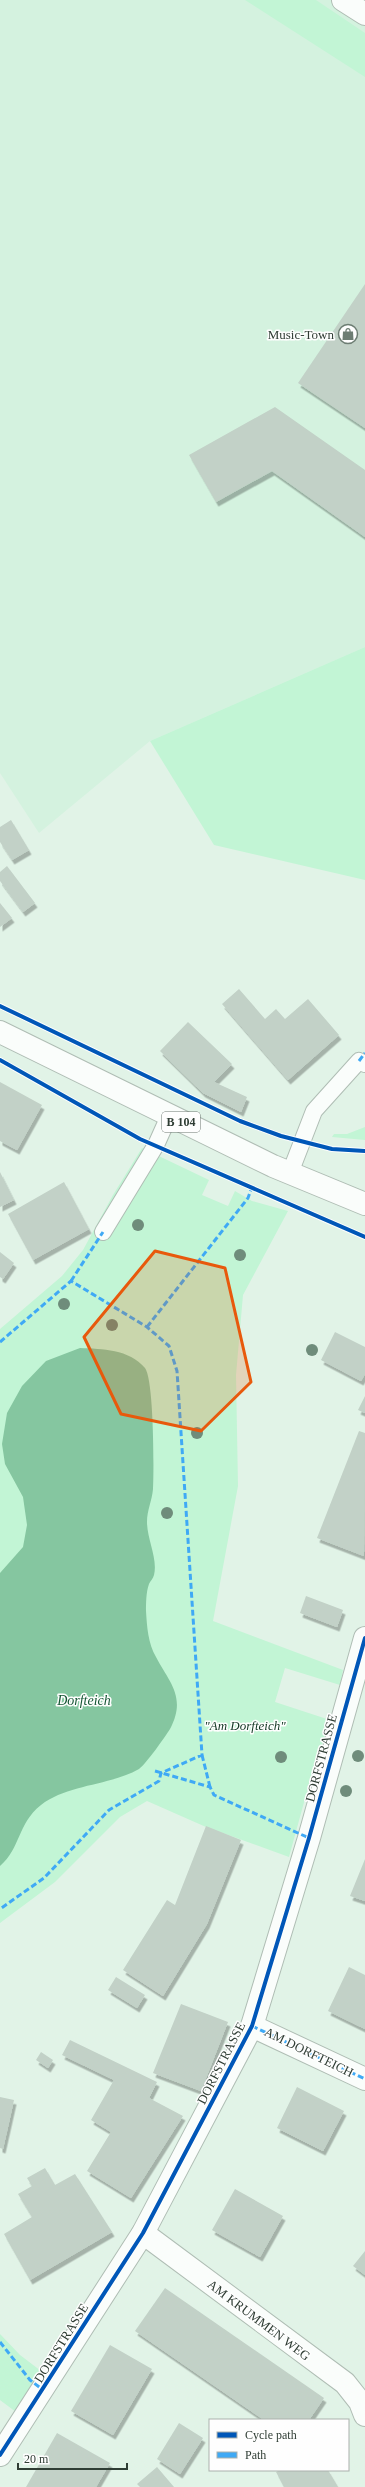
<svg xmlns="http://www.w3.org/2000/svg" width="365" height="2487" font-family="Georgia,serif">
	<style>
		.built { fill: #d4f2df }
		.green { fill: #c2f5d5 }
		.water { fill: #85c6a0 }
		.building { fill: #c2d1c7; filter: url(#shadow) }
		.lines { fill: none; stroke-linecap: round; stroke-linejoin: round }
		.lane-casing { stroke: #afbdb4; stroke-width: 18 }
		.street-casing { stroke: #afbdb4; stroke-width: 24 }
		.primary-casing { stroke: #afbdb4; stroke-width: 24 }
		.lane { stroke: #fafdfb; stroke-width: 16 }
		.street { stroke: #fafdfb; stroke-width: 22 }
		.primary { stroke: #fafdfb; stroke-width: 22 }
		.quiet { stroke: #3fa9f5; stroke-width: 3; stroke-dasharray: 6 3; stroke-linecap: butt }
		.cycleway-casing { stroke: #fefefe; stroke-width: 6 }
		.cycleway { stroke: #0057b8; stroke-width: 4 }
		.tree { fill: #6f8c7b }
		.marked { fill: #e8590c; fill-opacity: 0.2; stroke: #e8590c; stroke-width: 3; stroke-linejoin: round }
		.labels { text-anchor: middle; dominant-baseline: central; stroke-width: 3; stroke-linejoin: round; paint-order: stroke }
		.shield { fill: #fefefe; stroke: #6d7771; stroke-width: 1 }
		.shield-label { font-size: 12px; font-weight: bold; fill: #2f3d34 }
		.poi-label { font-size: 13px; fill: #2f3d34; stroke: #fefefe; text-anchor: end }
		.park-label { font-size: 13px; font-style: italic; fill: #123723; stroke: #fefefe }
		.street-label { font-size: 13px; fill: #2f3d34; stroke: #fefefe }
		.water-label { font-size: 14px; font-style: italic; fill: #165735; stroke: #fefefe }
	</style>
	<defs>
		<filter id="shadow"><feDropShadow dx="2.5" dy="4.5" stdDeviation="0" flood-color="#0004"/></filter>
	</defs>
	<rect width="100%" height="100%" fill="#e1f3e7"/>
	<!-- built -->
	<polygon class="built" points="0,0 365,0 365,647 150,741 39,833 0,773"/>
	<!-- green -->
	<g class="green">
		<polygon points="245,0 316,0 365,33 365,77"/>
		<polygon points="365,647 365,880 214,845 150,741"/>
		<polygon points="365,1127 365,1140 332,1137 334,1134 347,1134"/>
		<polygon points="142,1148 209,1180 202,1195 228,1206 235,1191 252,1201 288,1211 243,1295 236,1375 238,1486 213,1621 343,1670 340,1685 285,1668 275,1702 330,1720 306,1795 289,1857 206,1827 147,1801 120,1817 55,1882 0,1923 0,1329 62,1276 83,1250 113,1195"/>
		<polygon points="0,2334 20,2355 41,2371 16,2412 0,2400"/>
	</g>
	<!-- water -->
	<path class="water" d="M80,1348C102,1349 129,1349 145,1368C154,1380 154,1471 153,1489C152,1501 147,1510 147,1522C147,1539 158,1559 154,1575C153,1579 150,1581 149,1584C146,1592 146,1604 146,1611C147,1627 148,1643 156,1657C169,1682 187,1697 170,1729C165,1737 146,1764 139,1769C109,1786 68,1784 41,1805C17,1824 21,1848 0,1866V1573L23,1547L27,1525L23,1497L5,1464L2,1444L7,1413L22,1386L46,1361Z"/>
	<!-- building -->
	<g class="building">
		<polygon points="365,284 365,428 298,383"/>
		<polygon points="275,407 365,470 365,537 272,471 216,502 189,455"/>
		<polygon points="11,820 29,850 12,860 0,842 0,827"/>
		<polygon points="7,866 35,903 23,912 0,881 0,872"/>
		<polygon points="0,903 12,918 0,927"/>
		<polygon points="239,989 265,1019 276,1009 285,1019 308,999 339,1035 288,1080 222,1004"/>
		<polygon points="188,1022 232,1064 214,1082 247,1097 241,1112 203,1093 160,1051"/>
		<polygon points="0,1082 42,1105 17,1150 0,1141"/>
		<polygon points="0,1172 14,1200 0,1207"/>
		<polygon points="64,1182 89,1229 33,1260 8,1214"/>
		<polygon points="0,1252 14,1263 3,1279 0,1277"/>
		<polygon points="335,1332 365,1347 365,1374 361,1381 321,1360"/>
		<polygon points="365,1396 365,1413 358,1410"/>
		<polygon points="359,1431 365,1433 364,1556 317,1538"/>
		<polygon points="306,1596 343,1610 337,1627 300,1613"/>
		<polygon points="206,1826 241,1840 207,1924 163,1996 123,1970 167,1900 175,1905"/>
		<polygon points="365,1859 365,1901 350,1896"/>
		<polygon points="349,1967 365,1975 365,2029 328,2011"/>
		<polygon points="116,1977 145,1995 137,2008 108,1990"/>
		<polygon points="181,2004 228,2022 201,2091 153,2073"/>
		<polygon points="70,2040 157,2082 149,2098 183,2116 131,2198 87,2171 111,2132 91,2120 114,2080 62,2055"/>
		<polygon points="41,2052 53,2060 48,2068 36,2060"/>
		<polygon points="297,2087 344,2111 323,2151 277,2128"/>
		<polygon points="0,2097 14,2100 3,2149 0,2148"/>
		<polygon points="45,2168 55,2185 75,2174 112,2232 30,2280 4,2234 32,2217 18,2194 32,2186 27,2178"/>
		<polygon points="235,2189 283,2216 260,2257 212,2230"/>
		<polygon points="365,2251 365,2275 353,2266"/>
		<polygon points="165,2288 324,2398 309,2420 264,2420 135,2331"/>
		<polygon points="110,2345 152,2369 113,2435 71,2411"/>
		<polygon points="179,2423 203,2438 180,2474 157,2459"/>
		<polygon points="57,2433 110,2463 96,2487 26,2487"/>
		<polygon points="157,2467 174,2487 140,2487 137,2484"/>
		<polygon points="280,2470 328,2470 338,2487 284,2487 276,2472"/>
	</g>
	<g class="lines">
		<!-- lane casing -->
		<g class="lane-casing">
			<g id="lane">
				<polyline points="290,1173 314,1111 359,1061 365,1064"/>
				<polyline points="103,1232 156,1145 169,1116"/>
			</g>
		</g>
		<!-- street casing -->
		<g class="street-casing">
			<g id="street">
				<polyline points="343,0 365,14"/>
				<polyline points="252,2026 365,2079"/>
				<polyline points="143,2233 345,2383 360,2402 365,2415"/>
				<polyline points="0,2455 143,2233 252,2026 309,1838 365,1638"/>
			</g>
		</g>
		<!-- primary casing -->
		<g class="primary-casing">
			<polyline id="primary" points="0,1032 273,1166 365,1204"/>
		</g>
		<!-- lane -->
		<use href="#lane" class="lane"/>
		<!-- street -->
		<use href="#street" class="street"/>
		<!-- primary -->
		<use href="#primary" class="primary"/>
		<!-- quiet -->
		<g class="quiet">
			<polyline points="359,1061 365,1053"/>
			<polyline points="71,1281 103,1232"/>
			<polyline points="147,1327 248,1198 252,1187"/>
			<polyline points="0,1342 71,1281 147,1327 169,1346 177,1371 202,1755 161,1773 159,1781 109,1810 44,1878 0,1909"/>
			<polyline points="202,1755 210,1787"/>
			<polyline points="155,1771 210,1787 214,1795 309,1838"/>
			<polyline points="252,2026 365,2079"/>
			<polyline points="0,2342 30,2380 43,2390"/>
		</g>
		<!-- cycleway casing -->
		<g class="cycleway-casing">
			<g id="cycleway">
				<polyline points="0,1006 240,1121 281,1136 332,1149 365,1151"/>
				<polyline points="0,1060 140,1139 365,1237"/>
				<polyline points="0,2455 143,2233 252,2026 309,1838 365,1638"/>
			</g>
		</g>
		<!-- cycleway -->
		<use href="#cycleway" class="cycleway"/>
	</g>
	<!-- trees -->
	<g class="tree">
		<circle cx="138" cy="1225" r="6"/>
		<circle cx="240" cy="1255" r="6"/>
		<circle cx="64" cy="1304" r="6"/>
		<circle cx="112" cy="1325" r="6"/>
		<circle cx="312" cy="1350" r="6"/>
		<circle cx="197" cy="1433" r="6"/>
		<circle cx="167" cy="1513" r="6"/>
		<circle cx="358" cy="1756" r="6"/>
		<circle cx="281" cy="1757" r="6"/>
		<circle cx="346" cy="1791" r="6"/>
	</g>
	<!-- marked area -->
	<path class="marked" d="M155,1251L225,1268L251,1382L201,1431L121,1414L84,1337Z"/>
	<!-- icons -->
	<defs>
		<g id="shop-ring" transform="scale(1)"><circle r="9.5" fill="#fefefe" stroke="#6d7d73" stroke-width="1.5"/><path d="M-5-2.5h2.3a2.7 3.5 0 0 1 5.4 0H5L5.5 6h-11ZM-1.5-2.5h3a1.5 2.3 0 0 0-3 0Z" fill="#6d7d73"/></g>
	</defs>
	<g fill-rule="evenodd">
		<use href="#shop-ring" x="348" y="334"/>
	</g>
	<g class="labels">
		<!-- shield labels -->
		<rect class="shield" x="162" y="1112" width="38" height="20" rx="3"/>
		<g class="shield-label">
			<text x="181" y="1122">B 104</text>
		</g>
		<!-- poi labels -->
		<g class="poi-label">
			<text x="334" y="334">Music-Town</text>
		</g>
		<!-- park labels -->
		<g class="park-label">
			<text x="245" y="1725">"Am Dorfteich"</text>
		</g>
		<!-- street labels -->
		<g class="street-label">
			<text transform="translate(321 1758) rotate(-75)">DORFSTRASSE</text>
			<text transform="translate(309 2052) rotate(26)">AM DORFTEICH</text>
			<text transform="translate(221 2063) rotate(-63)">DORFSTRASSE</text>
			<text transform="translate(259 2320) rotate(37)">AM KRUMMEN WEG</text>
			<text transform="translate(61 2343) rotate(-58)">DORFSTRASSE</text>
		</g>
		<!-- water labels -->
		<g class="water-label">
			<text x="84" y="1700">Dorfteich</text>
		</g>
	</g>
	<!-- legend -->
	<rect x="209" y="2419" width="140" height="52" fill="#fefefe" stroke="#abb1ad"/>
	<rect x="217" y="2432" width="20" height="6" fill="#0057b8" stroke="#abb1ad"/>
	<text x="245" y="2439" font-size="12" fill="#2f3d34">Cycle path</text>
	<rect x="217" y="2452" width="20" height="6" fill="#3fa9f5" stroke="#abb1ad"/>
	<text x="245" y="2459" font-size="12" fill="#2f3d34">Path</text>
	<!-- scale -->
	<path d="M18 2463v6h109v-6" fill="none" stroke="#2f3d34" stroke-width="2"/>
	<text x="24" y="2463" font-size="12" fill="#2f3d34" stroke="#fefefe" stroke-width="3" paint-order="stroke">20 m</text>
</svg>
